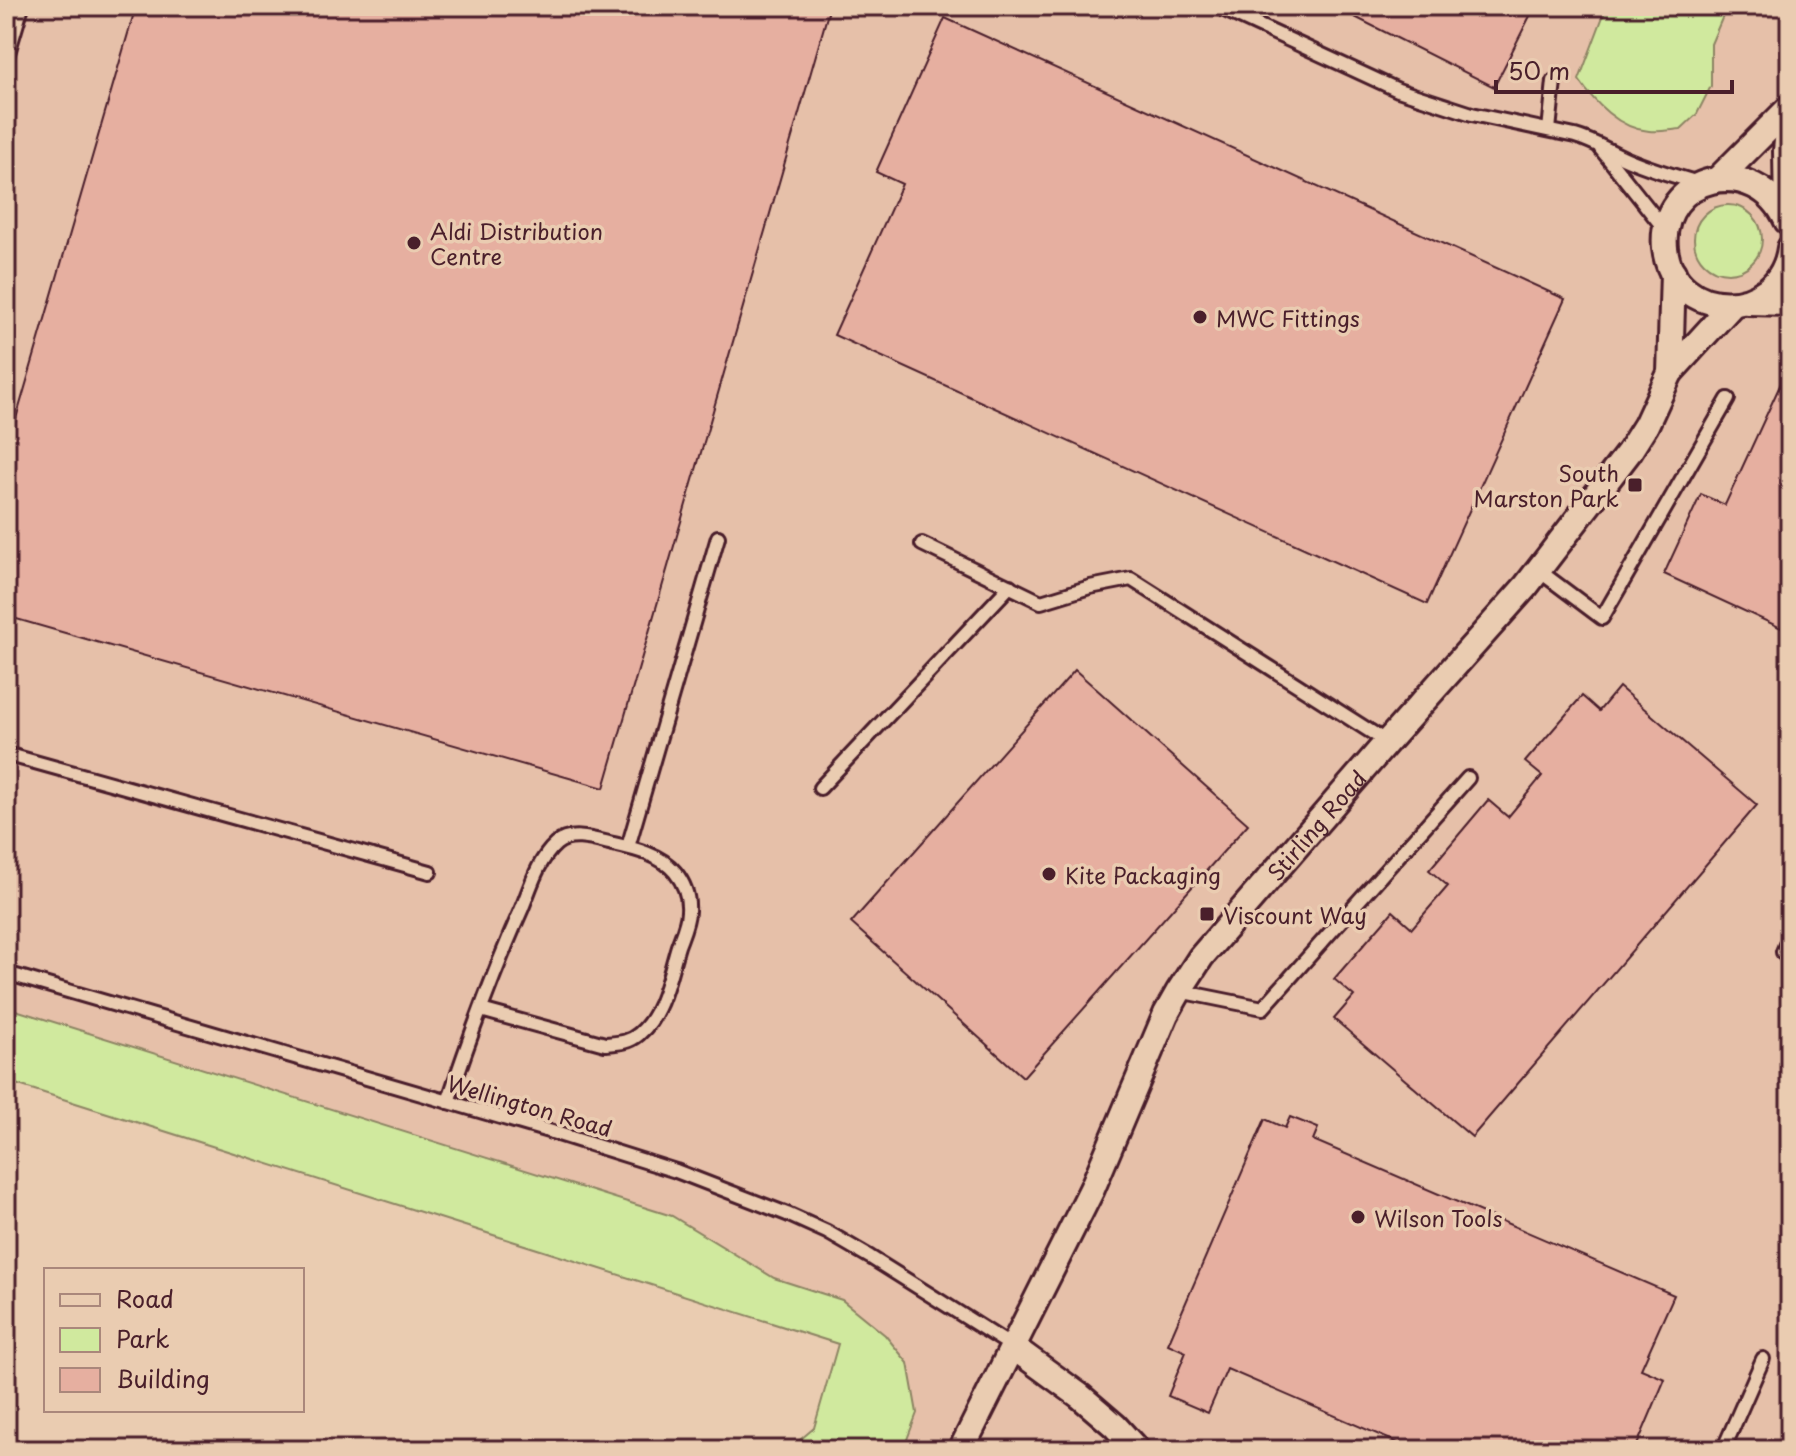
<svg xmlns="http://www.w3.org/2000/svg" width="1796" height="1456" font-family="'Playpen Sans',sans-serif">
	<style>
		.built { fill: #e6c0a9 }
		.green { fill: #d0e99e; stroke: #8d8464; stroke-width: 2 }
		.building { fill: #e6afa0; stroke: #4a1f2b; stroke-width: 2 }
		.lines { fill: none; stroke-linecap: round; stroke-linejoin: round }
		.lane-casing { stroke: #4a1f2b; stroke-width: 18 }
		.street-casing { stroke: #4a1f2b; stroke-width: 30 }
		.lane { stroke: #eaccb1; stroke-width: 12 }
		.street { stroke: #eaccb1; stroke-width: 24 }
		.poi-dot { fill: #4a1f2b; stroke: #eaccb1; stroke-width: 3 }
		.labels { text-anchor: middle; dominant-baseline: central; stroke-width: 7; stroke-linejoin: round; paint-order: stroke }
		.poi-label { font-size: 22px; fill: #4a1f2b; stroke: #eaccb1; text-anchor: start }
		.street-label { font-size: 22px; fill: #4a1f2b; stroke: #eaccb1 }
	</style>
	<rect width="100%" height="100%" fill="#eaccb1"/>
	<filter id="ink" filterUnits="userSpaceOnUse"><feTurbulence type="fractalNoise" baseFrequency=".0125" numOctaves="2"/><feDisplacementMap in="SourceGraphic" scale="16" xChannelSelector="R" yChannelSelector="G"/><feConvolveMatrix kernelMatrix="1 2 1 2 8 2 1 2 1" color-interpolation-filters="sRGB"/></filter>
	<g filter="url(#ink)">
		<!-- built -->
		<polygon class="built" points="6,6 1790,6 1790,1450 903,1450 917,1413 908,1364 842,1300 774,1278 672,1216 6,1007"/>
		<!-- green -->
		<g class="green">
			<path d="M1607,6H1738L1723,16L1711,44V86L1697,114L1681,129C1670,130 1659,132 1649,131C1619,129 1594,102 1579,80Z"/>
			<circle cx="1728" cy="239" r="34"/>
			<polygon points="6,1007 672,1216 774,1278 842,1300 885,1335 908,1363 917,1413 903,1450 788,1450 814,1428 838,1344 6,1081"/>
		</g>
		<!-- building -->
		<g class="building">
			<polygon points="136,6 830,6 604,788 6,616 6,453"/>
			<polygon points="1333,6 1535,6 1494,87"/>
			<polygon points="945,18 1565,299 1427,604 834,335 902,184 876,172"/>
			<polygon points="1787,370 1790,372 1790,632 1664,574 1701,494 1725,505"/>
			<polygon points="1075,670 1248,824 1023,1077 851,923"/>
			<polygon points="1619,687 1757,805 1472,1137 1334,1019 1354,996 1334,979 1393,911 1412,928 1448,886 1429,870 1488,800 1508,817 1542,776 1525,762 1582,696 1599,711"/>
			<polygon points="1290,1117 1318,1128 1313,1140 1674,1295 1641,1369 1665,1379 1635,1450 1414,1450 1227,1369 1208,1413 1168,1396 1186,1352 1168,1344 1265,1119 1285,1128"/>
		</g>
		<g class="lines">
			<!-- lane casing -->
			<g class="lane-casing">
				<g id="lane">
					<path d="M1216,6L1398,90L1472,114L1575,136C1593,141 1609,151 1627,159C1650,169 1674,176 1699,183"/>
					<polyline points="6,60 22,6"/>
					<polyline points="1549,130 1554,81"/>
					<polyline points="1601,149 1666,231"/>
					<polyline points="922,544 1041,602 1090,587 1131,579 1387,742"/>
					<polyline points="1538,570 1602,618 1728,399"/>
					<polyline points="6,754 430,872"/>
					<polyline points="820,788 1010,586"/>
					<polyline points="628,847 718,537"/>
					<polyline points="1790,935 1783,952 1790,962"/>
					<polyline points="6,973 552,1132 676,1171 787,1214 827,1232 870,1257 1013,1347"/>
					<polyline points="1179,991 1263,1008 1468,778"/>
					<path d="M448,1102C470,1036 494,971 522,908C531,886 538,860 556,844C570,832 593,839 609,843C631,848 659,853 675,872C684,883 689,896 688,911C688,922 682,935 678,946C669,975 663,1014 639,1034C629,1043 617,1043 605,1044L481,1010"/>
					<polyline points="1723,1450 1763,1359"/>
				</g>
			</g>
			<!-- street casing -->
			<g class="street-casing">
				<g id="street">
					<polyline points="1718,179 1790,107"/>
					<polyline points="1787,216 1786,151 1790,111"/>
					<path d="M1787,221C1756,151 1658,175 1665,248C1673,322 1780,322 1790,248"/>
					<polyline points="1748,302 1790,303"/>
					<polyline points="1670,373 1673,272"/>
					<polyline points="1013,1347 1080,1396 1115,1426 1137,1450"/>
					<path id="s1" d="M961,1450L1092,1189L1166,1014L1179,991L1201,957L1387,742L1526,586L1629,452L1646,425L1670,373L1733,304"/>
				</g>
			</g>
			<!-- lane -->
			<use href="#lane" class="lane"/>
			<!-- street -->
			<use href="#street" class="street"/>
		</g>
	</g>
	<!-- markers -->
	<g class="poi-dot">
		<circle cx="414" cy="243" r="8"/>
		<circle cx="1200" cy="317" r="8"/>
		<rect x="1627" y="477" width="16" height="16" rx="4"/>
		<circle cx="1049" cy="874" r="8"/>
		<rect x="1199" y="906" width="16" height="16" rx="4"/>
		<circle cx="1358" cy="1217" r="8"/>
	</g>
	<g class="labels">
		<!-- poi labels -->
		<g class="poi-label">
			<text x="430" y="230">Aldi Distribution<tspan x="430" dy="25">Centre</tspan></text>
			<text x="1216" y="317">MWC Fittings</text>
			<text x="1619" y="472" text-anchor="end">South<tspan x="1619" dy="25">Marston Park</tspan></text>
			<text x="1065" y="874">Kite Packaging</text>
			<text x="1223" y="914">Viscount Way</text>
			<text x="1374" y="1217">Wilson Tools</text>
		</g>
		<!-- street labels -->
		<g class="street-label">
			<text stroke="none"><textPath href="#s1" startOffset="724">Stirling Road</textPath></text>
			<text transform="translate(530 1105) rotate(16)">Wellington Road</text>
		</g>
	</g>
	<!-- margin -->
	<rect width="1796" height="1456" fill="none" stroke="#eaccb1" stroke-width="32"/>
	<rect x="16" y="16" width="1764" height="1424" fill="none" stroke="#4a1f2b" stroke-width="3" filter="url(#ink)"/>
	<!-- legend -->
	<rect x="44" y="1268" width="260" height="144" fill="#eaccb1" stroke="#aa877b" stroke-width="2"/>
	<rect x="60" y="1294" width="40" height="12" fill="#eaccb1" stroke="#aa877b" stroke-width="2"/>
	<text x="116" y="1308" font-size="24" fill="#4a1f2b">Road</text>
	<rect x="60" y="1328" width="40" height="24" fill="#d0e99e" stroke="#aa877b" stroke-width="2"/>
	<text x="116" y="1348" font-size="24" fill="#4a1f2b">Park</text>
	<rect x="60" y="1368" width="40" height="24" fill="#e6afa0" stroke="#aa877b" stroke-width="2"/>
	<text x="116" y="1388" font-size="24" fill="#4a1f2b">Building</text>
	<!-- scale -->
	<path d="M1496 80v12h236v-12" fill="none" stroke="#4a1f2b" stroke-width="4"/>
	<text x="1508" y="80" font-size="24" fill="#4a1f2b" stroke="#eaccb1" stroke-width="6" paint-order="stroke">50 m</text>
</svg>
